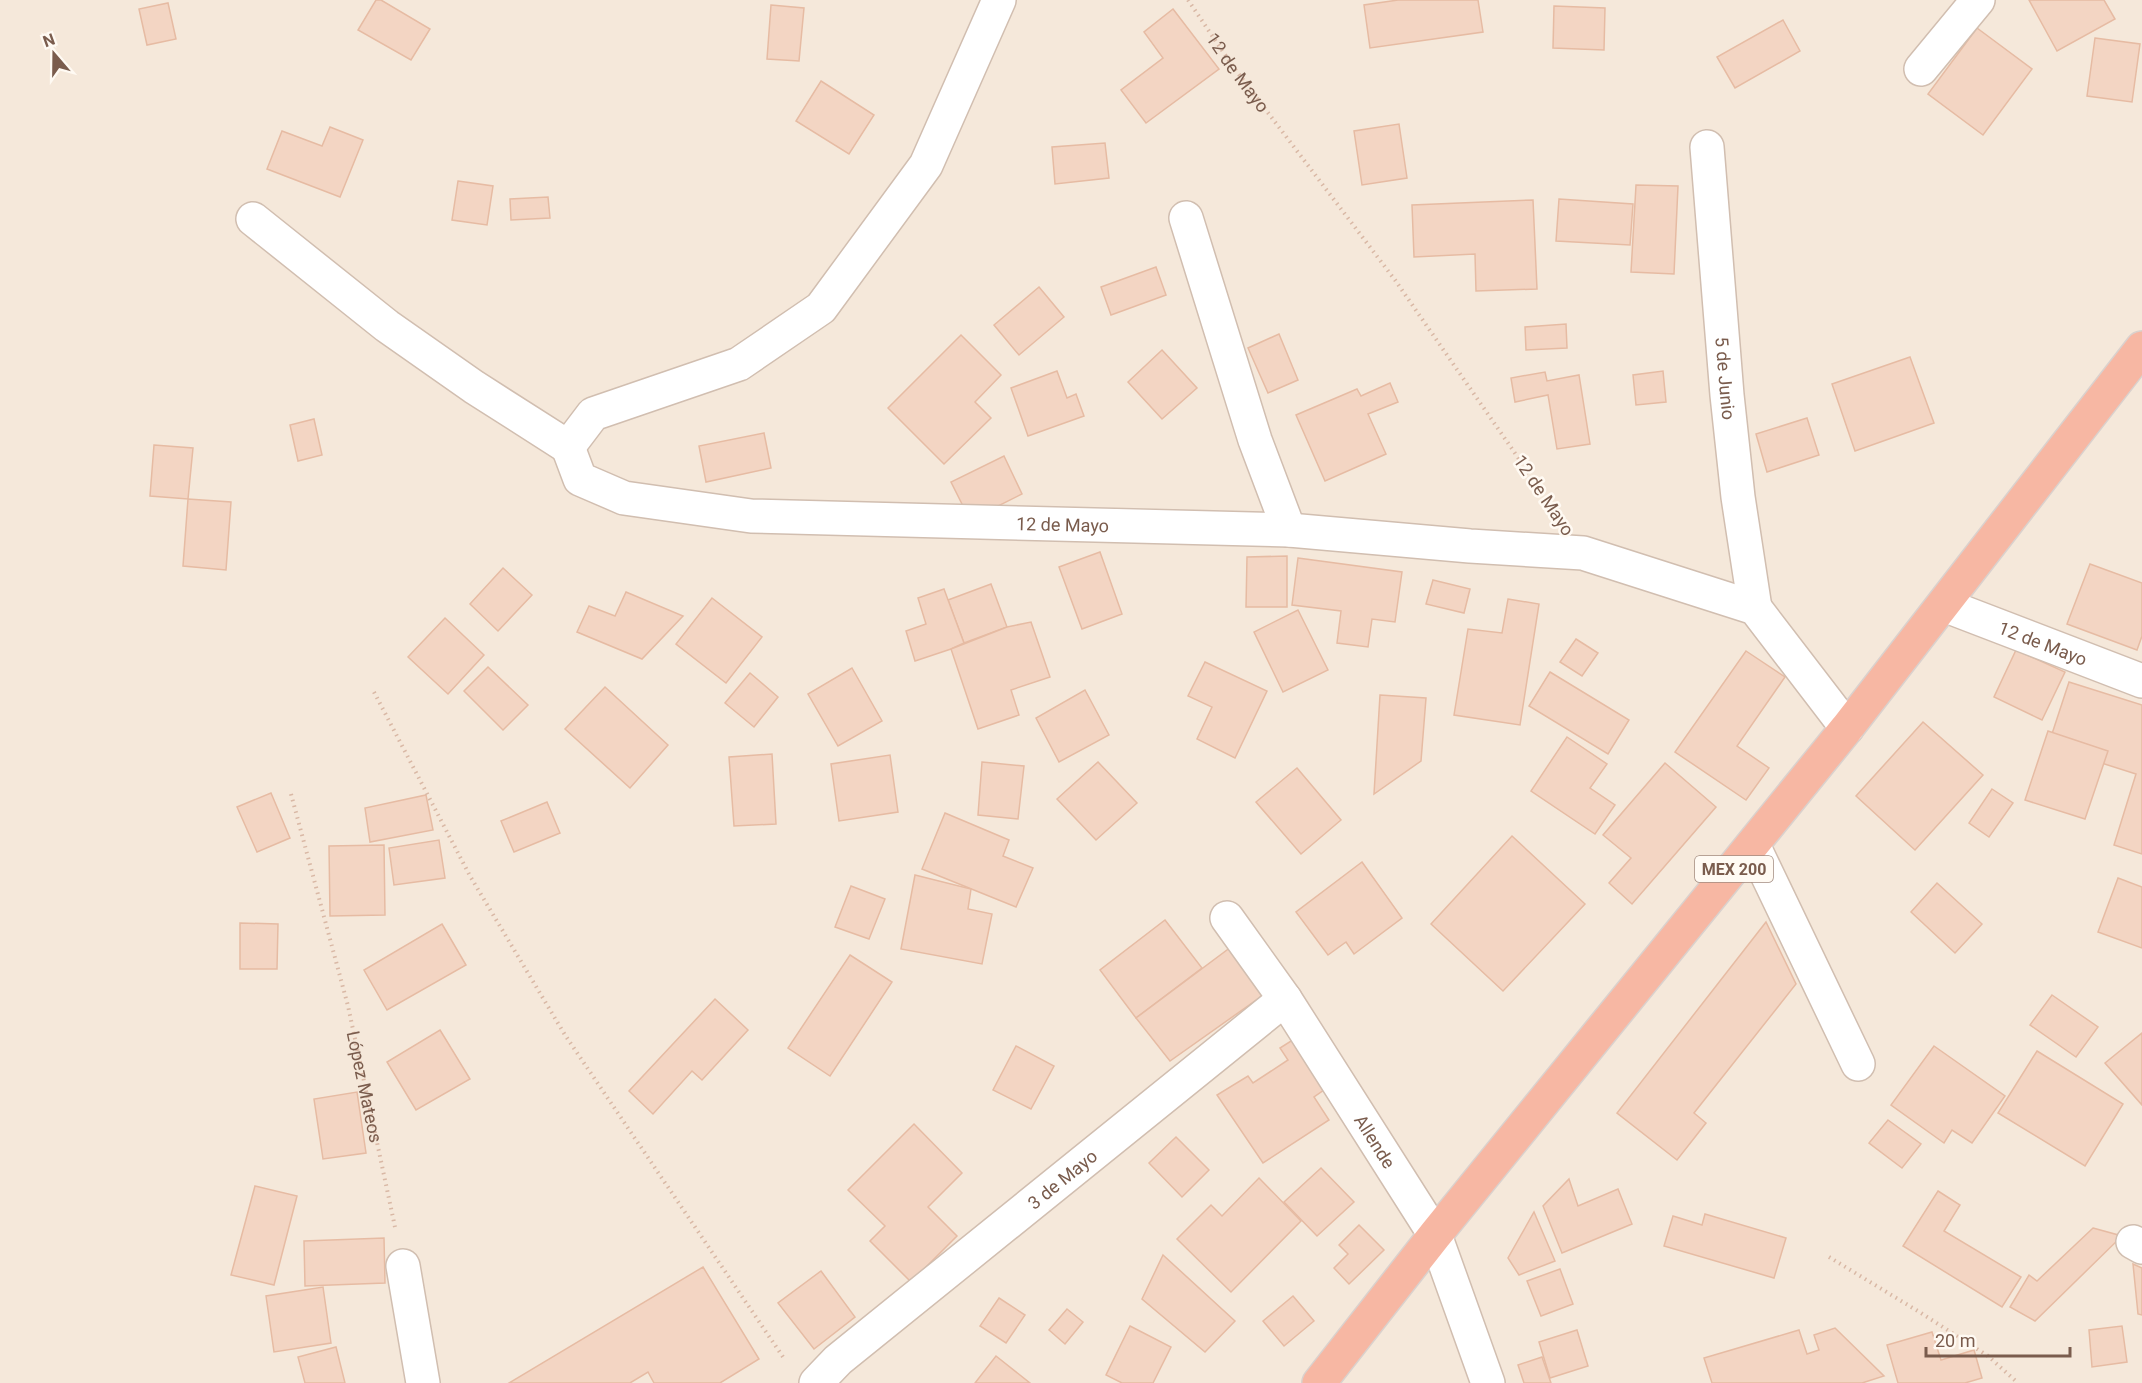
<svg xmlns="http://www.w3.org/2000/svg" width="2142" height="1383" font-family="Roboto,sans-serif">
	<style>
		.residential { fill: #f5e8da }
		.building { fill: #f3d5c3; stroke: #e6bba3; stroke-width: 1.5 }
		.lines { fill: none; stroke-linecap: round; stroke-linejoin: round }
		.minor-casing { stroke: #d1beb0; stroke-width: 36 }
		.highway-casing { stroke: #dad1cd; stroke-width: 36 }
		.path { stroke: #d9b8a5; stroke-width: 4; stroke-dasharray: 1.5 4.5; stroke-linecap: butt }
		.minor { stroke: #fff; stroke-width: 33 }
		.highway { stroke: #f7b7a3; stroke-width: 33 }
		.labels { text-anchor: middle; dominant-baseline: central; stroke-width: 5; stroke-linejoin: round; paint-order: stroke }
		.shield { fill: #fffaf3; stroke: #a28b7f; stroke-width: 1.5 }
		.shield-label { font-size: 16px; font-weight: bold; fill: #7a5c4d }
		.street-label { font-size: 18px; fill: #7a5c4d; stroke: #fffaf3 }
	</style>
	<rect width="100%" height="100%" fill="#fdf6ec"/>
	<!-- residential -->
	<rect class="residential" x="0" y="0" width="2142" height="1383"/>
	<!-- building -->
	<g class="building">
		<polygon points="376,0 381,0 430,29 411,60 358,30"/>
		<polygon points="1398,0 1478,0 1483,32 1370,48 1364,5"/>
		<polygon points="2029,0 2104,0 2115,19 2057,51"/>
		<polygon points="168,3 176,39 147,45 139,9"/>
		<polygon points="771,5 804,8 799,61 767,59"/>
		<polygon points="1554,6 1605,8 1604,50 1553,48"/>
		<polygon points="1173,9 1219,69 1146,123 1121,90 1163,58 1144,32"/>
		<polygon points="1783,20 1800,51 1735,88 1717,57"/>
		<polygon points="1977,28 2032,69 1983,135 1928,94"/>
		<polygon points="2095,38 2140,44 2132,102 2087,96"/>
		<polygon points="821,81 874,115 849,154 796,121"/>
		<polygon points="1399,124 1407,178 1362,185 1354,131"/>
		<polygon points="330,127 363,140 340,197 267,169 282,131 322,146"/>
		<polygon points="1105,143 1109,178 1055,184 1052,147"/>
		<polygon points="458,181 493,186 487,225 452,220"/>
		<polygon points="1636,185 1678,186 1674,274 1631,272"/>
		<polygon points="548,197 550,218 511,220 510,199"/>
		<polygon points="1559,199 1633,204 1630,245 1556,241"/>
		<polygon points="1533,200 1537,289 1476,291 1475,254 1414,257 1412,205"/>
		<polygon points="1156,267 1166,295 1111,315 1101,287"/>
		<polygon points="1039,287 1064,317 1019,355 994,325"/>
		<polygon points="1566,324 1567,348 1526,350 1525,327"/>
		<polygon points="1279,334 1298,380 1268,393 1248,348"/>
		<polygon points="961,335 1001,375 975,402 991,418 944,464 888,408"/>
		<polygon points="1162,350 1197,388 1162,419 1128,382"/>
		<polygon points="1910,357 1934,423 1855,451 1832,384"/>
		<polygon points="1057,371 1067,398 1076,394 1084,416 1028,436 1011,388"/>
		<polygon points="1663,371 1666,402 1636,405 1633,375"/>
		<polygon points="1545,372 1547,381 1579,375 1590,444 1557,449 1548,395 1515,402 1511,378"/>
		<polygon points="1390,383 1398,402 1368,414 1386,454 1325,481 1296,415 1357,389 1361,396"/>
		<polygon points="1807,418 1819,455 1767,472 1756,434"/>
		<polygon points="314,419 322,455 298,461 290,425"/>
		<polygon points="764,433 771,468 706,482 699,446"/>
		<polygon points="154,445 193,448 188,499 150,496"/>
		<polygon points="1004,456 1022,494 970,520 951,482"/>
		<polygon points="188,499 231,502 226,570 183,566"/>
		<polygon points="1100,552 1122,614 1082,629 1059,567"/>
		<polygon points="1287,556 1287,607 1246,607 1247,557"/>
		<polygon points="1298,558 1402,572 1395,622 1372,619 1368,647 1337,643 1341,611 1292,605"/>
		<polygon points="2090,564 2142,583 2142,636 2137,650 2067,624"/>
		<polygon points="503,568 532,595 498,631 470,604"/>
		<polygon points="1433,580 1470,589 1464,613 1426,604"/>
		<polygon points="991,584 1007,627 964,643 948,600"/>
		<polygon points="944,589 964,643 951,649 915,661 906,631 926,624 918,598"/>
		<polygon points="626,592 683,616 642,659 577,632 589,606 615,616"/>
		<polygon points="712,598 762,637 726,683 676,644"/>
		<polygon points="1508,599 1539,604 1520,725 1454,715 1468,629 1502,633"/>
		<polygon points="1298,610 1328,670 1283,692 1254,632"/>
		<polygon points="445,618 484,655 448,694 408,657"/>
		<polygon points="1031,622 1050,677 1011,690 1019,715 978,729 951,649 1007,627"/>
		<polygon points="1576,639 1598,653 1582,676 1560,662"/>
		<polygon points="2016,650 2065,672 2042,720 1994,697"/>
		<polygon points="1746,651 1785,677 1737,746 1769,768 1746,800 1675,752"/>
		<polygon points="1205,662 1267,691 1235,758 1197,739 1212,707 1188,696"/>
		<polygon points="488,667 528,705 503,730 464,691"/>
		<polygon points="852,668 882,721 838,746 808,694"/>
		<polygon points="1550,672 1629,720 1608,754 1529,706"/>
		<polygon points="750,673 778,697 754,727 725,703"/>
		<polygon points="2069,682 2142,705 2142,854 2114,845 2136,774 2048,746"/>
		<polygon points="605,687 668,745 630,788 565,729"/>
		<polygon points="1085,690 1109,735 1059,762 1036,718"/>
		<polygon points="1380,695 1426,698 1421,761 1374,794"/>
		<polygon points="1923,722 1983,775 1915,850 1856,796"/>
		<polygon points="2048,731 2108,751 2085,819 2025,800"/>
		<polygon points="1567,737 1607,764 1590,788 1615,805 1595,834 1531,791"/>
		<polygon points="772,754 776,824 734,826 729,757"/>
		<polygon points="890,755 898,812 839,821 831,764"/>
		<polygon points="982,762 1024,766 1018,819 978,815"/>
		<polygon points="1098,762 1137,803 1096,840 1057,799"/>
		<polygon points="1665,763 1716,807 1632,904 1609,883 1631,858 1603,835"/>
		<polygon points="1297,768 1341,820 1301,854 1256,802"/>
		<polygon points="1992,789 2013,803 1989,837 1969,823"/>
		<polygon points="271,793 290,838 257,852 237,807"/>
		<polygon points="426,795 433,830 370,842 365,808"/>
		<polygon points="547,802 560,833 514,852 501,821"/>
		<polygon points="945,813 1009,840 1003,856 1033,868 1016,907 922,869"/>
		<polygon points="1512,836 1585,904 1503,991 1431,924"/>
		<polygon points="439,840 445,878 394,885 389,848"/>
		<polygon points="384,845 385,915 330,916 329,846"/>
		<polygon points="1362,862 1402,918 1354,954 1346,942 1328,955 1296,912"/>
		<polygon points="915,875 971,889 968,909 992,914 982,964 901,949"/>
		<polygon points="2118,878 2142,887 2142,948 2098,932"/>
		<polygon points="1937,883 1982,924 1955,953 1911,912"/>
		<polygon points="851,886 885,899 869,939 835,927"/>
		<polygon points="1165,920 1202,968 1136,1018 1100,970"/>
		<polygon points="1766,922 1796,984 1694,1113 1706,1123 1677,1160 1617,1113"/>
		<polygon points="240,923 278,924 277,969 240,969"/>
		<polygon points="442,924 466,965 387,1010 364,970"/>
		<polygon points="1235,944 1269,991 1170,1061 1136,1018"/>
		<polygon points="850,955 892,982 830,1076 788,1048"/>
		<polygon points="2052,995 2098,1027 2076,1057 2030,1025"/>
		<polygon points="715,999 748,1030 702,1080 692,1071 653,1114 629,1091"/>
		<polygon points="440,1030 470,1079 416,1110 387,1062"/>
		<polygon points="2142,1033 2142,1105 2105,1063"/>
		<polygon points="1302,1034 1334,1083 1314,1097 1329,1120 1263,1163 1217,1095 1248,1076 1253,1083 1288,1060 1280,1048"/>
		<polygon points="1016,1046 1054,1066 1031,1109 993,1090"/>
		<polygon points="1934,1046 2005,1096 1972,1143 1952,1130 1944,1143 1891,1105"/>
		<polygon points="2037,1051 2123,1104 2085,1166 1998,1113"/>
		<polygon points="357,1092 366,1153 323,1159 314,1099"/>
		<polygon points="1888,1120 1921,1144 1902,1168 1869,1143"/>
		<polygon points="914,1124 962,1173 928,1207 957,1236 911,1282 870,1241 885,1226 848,1190"/>
		<polygon points="1176,1137 1209,1170 1182,1197 1149,1163"/>
		<polygon points="1321,1168 1354,1202 1317,1236 1284,1202"/>
		<polygon points="1259,1178 1301,1221 1231,1292 1177,1239 1211,1205 1222,1216"/>
		<polygon points="1569,1179 1578,1206 1618,1189 1632,1224 1562,1253 1543,1206"/>
		<polygon points="255,1186 297,1196 274,1285 231,1275"/>
		<polygon points="1938,1191 1960,1205 1944,1231 2021,1277 2002,1307 1903,1246"/>
		<polygon points="1534,1212 1555,1261 1519,1275 1508,1258"/>
		<polygon points="1705,1214 1786,1238 1774,1278 1664,1246 1673,1216 1702,1225"/>
		<polygon points="1359,1225 1384,1250 1349,1284 1334,1268 1348,1254 1339,1245"/>
		<polygon points="2093,1228 2122,1236 2035,1321 2010,1307 2029,1275 2037,1281"/>
		<polygon points="384,1238 385,1283 305,1286 304,1241"/>
		<polygon points="1163,1255 1235,1321 1205,1352 1142,1299"/>
		<polygon points="2133,1264 2142,1268 2142,1315 2138,1314"/>
		<polygon points="703,1267 759,1359 720,1383 654,1383 648,1372 630,1383 509,1383"/>
		<polygon points="1560,1269 1573,1304 1541,1316 1527,1281"/>
		<polygon points="821,1271 855,1317 814,1349 778,1303"/>
		<polygon points="323,1287 331,1343 274,1352 266,1296"/>
		<polygon points="1293,1296 1314,1321 1284,1346 1263,1321"/>
		<polygon points="999,1298 1025,1315 1006,1343 980,1326"/>
		<polygon points="1067,1309 1083,1322 1065,1344 1049,1330"/>
		<polygon points="1130,1326 1171,1347 1153,1383 1122,1383 1106,1375"/>
		<polygon points="2122,1326 2127,1362 2092,1367 2089,1330"/>
		<polygon points="1835,1328 1884,1376 1862,1383 1712,1383 1704,1358 1799,1330 1807,1354 1819,1350 1814,1335"/>
		<polygon points="1577,1330 1588,1366 1550,1378 1539,1342"/>
		<polygon points="1932,1332 1941,1360 1974,1350 1982,1378 1965,1383 1898,1383 1887,1345"/>
		<polygon points="336,1347 345,1383 305,1383 298,1357"/>
		<polygon points="996,1356 1030,1383 975,1383"/>
		<polygon points="1542,1357 1551,1383 1524,1383 1518,1365"/>
	</g>
	<g class="lines">
		<!-- minor casing -->
		<g class="minor-casing">
			<g id="minor">
				<polyline points="1921,69 1978,0"/>
				<path id="s3" d="M1707,147L1727,395L1738,497L1755,608"/>
				<polyline points="1186,218 1255,440 1289,530"/>
				<polyline points="253,219 387,326 474,387 568,447"/>
				<path id="s4" d="M568,447L580,479L624,498L751,516L1289,530L1470,546L1583,553L1755,608L1847,728"/>
				<polyline points="568,447 593,414 739,364 821,308 926,165 999,0"/>
				<path id="s5" d="M1944,605L2142,681"/>
				<polyline points="1753,845 1858,1064"/>
				<path id="s6" d="M1227,918L1285,999L1435,1235L1488,1383"/>
				<polyline points="2133,1242 2142,1247"/>
				<polyline points="403,1266 423,1383"/>
				<path id="s7" d="M816,1383L838,1360L1285,999"/>
			</g>
		</g>
		<!-- highway casing -->
		<g class="highway-casing">
			<polyline id="highway" points="1319,1383 1435,1235 1847,728 2142,348"/>
		</g>
		<!-- path -->
		<g class="path">
			<path id="s1" d="M1188,0L1234,68L1395,280L1553,508"/>
			<polyline points="374,692 470,876 565,1035 783,1357"/>
			<path id="s2" d="M291,794L348,1006L395,1227"/>
			<polyline points="1829,1257 1921,1313 1988,1356 2018,1383"/>
		</g>
		<!-- minor -->
		<use href="#minor" class="minor"/>
		<!-- highway -->
		<use href="#highway" class="highway"/>
	</g>
	<g class="labels">
		<!-- shield labels -->
		<rect class="shield" x="1695" y="856" width="78" height="26" rx="4.5"/>
		<g class="shield-label">
			<text x="1734" y="869">MEX 200</text>
		</g>
		<!-- street labels -->
		<g class="street-label">
			<text stroke="none"><textPath href="#s1" startOffset="88">12 de Mayo</textPath></text>
			<text stroke="none"><textPath href="#s3" startOffset="232">5 de Junio</textPath></text>
			<text transform="translate(1544 495) rotate(56)">12 de Mayo</text>
			<text stroke="none"><textPath href="#s4" startOffset="522">12 de Mayo</textPath></text>
			<text stroke="none"><textPath href="#s5" startOffset="106">12 de Mayo</textPath></text>
			<text stroke="none"><textPath href="#s2" startOffset="302">López Mateos</textPath></text>
			<text stroke="none"><textPath href="#s6" startOffset="268">Allende</textPath></text>
			<text stroke="none"><textPath href="#s7" startOffset="320">3 de Mayo</textPath></text>
		</g>
	</g>
	<!-- north arrow -->
	<g transform="translate(54 54) rotate(340)" stroke="#fffaf3" stroke-width="4.5" paint-order="stroke">
	<path d="M0-4.5L10 22L0 15L-10 22Z" fill="#7a5c4d"/>
	<text y="-9" font-size="16" font-weight="bold" text-anchor="middle" fill="#7a5c4d">N</text>
	</g>
	<!-- scale -->
	<path d="M1926 1347v9h144v-9" fill="none" stroke="#7a5c4d" stroke-width="3"/>
	<text x="1935" y="1347" font-size="18" fill="#7a5c4d" stroke="#fffaf3" stroke-width="4.5" paint-order="stroke">20 m</text>
</svg>
